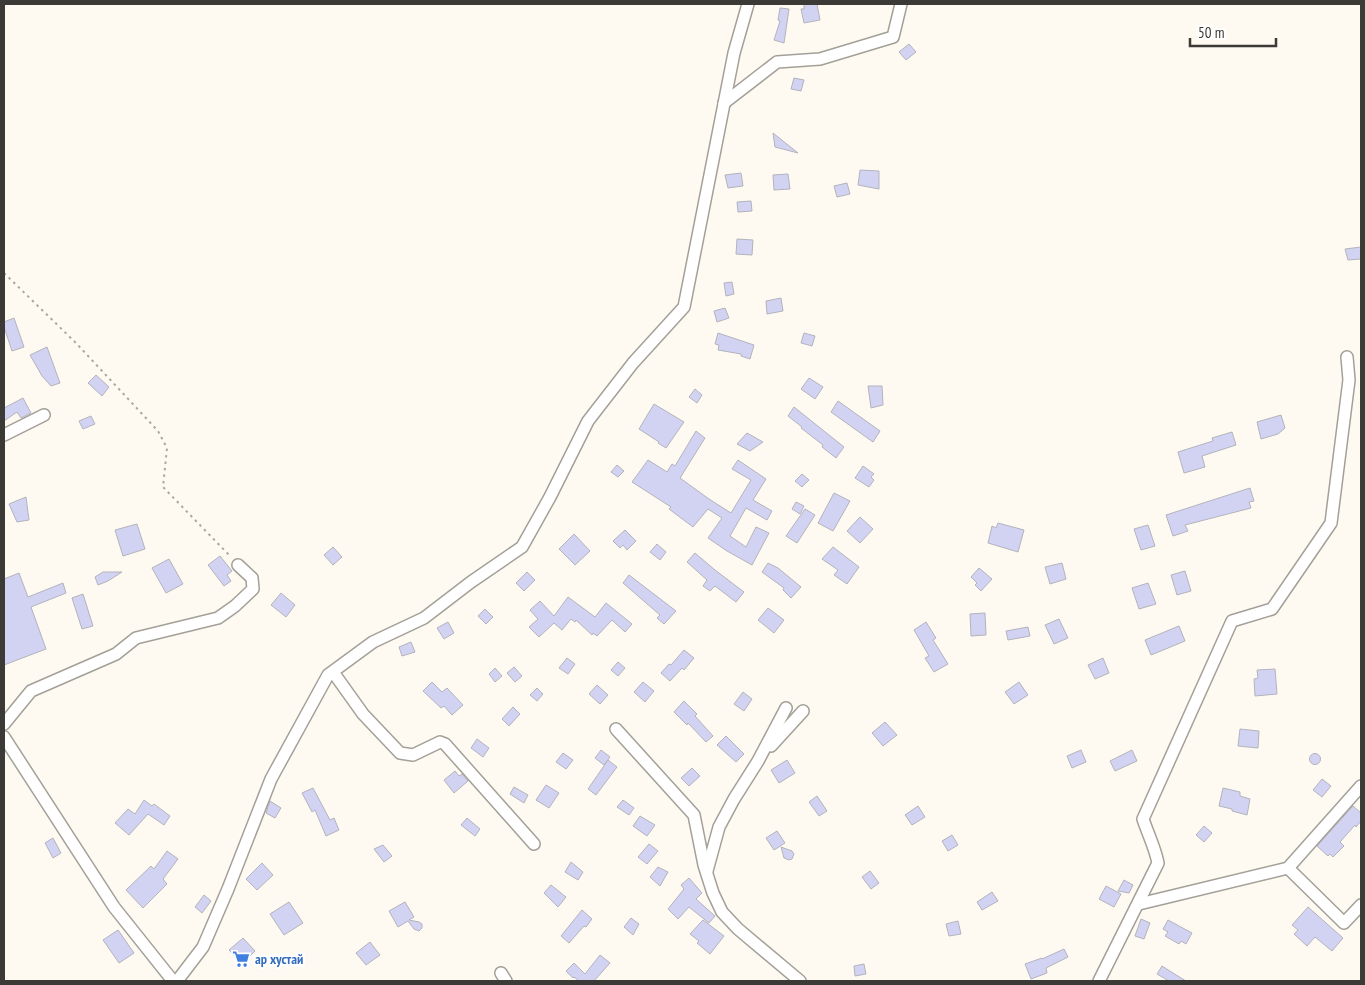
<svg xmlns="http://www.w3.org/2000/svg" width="1365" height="985" font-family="'PT Sans Narrow',sans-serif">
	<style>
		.building { fill: #d2d3f3; stroke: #b3b3bb }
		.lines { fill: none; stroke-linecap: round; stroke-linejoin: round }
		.street-casing { stroke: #a3a098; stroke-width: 14 }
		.path { stroke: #aba8a2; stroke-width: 2; stroke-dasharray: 2.5 4; stroke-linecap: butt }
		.street { stroke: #fff; stroke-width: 11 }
		.labels { text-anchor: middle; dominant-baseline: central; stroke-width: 5; stroke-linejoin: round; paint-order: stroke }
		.shop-label { font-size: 14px; font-weight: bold; fill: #366cbe; stroke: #fff; text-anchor: start }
	</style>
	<rect width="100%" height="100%" fill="#fefaf2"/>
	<!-- building -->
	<g class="building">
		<polygon points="804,4 817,4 820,20 804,23 801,9 804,9"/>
		<polygon points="780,8 789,9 784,43 774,40 780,21 778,20"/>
		<polygon points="909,44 916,52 906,60 899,52"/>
		<polygon points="794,78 804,80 801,91 791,89"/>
		<polygon points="773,133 798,153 775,147"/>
		<polygon points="860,170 879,171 879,189 858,185"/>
		<polygon points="741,173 743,186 728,188 725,175"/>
		<polygon points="788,174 790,189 774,190 773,175"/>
		<polygon points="847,183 850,194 837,197 834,186"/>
		<polygon points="751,201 752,211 738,212 737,202"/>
		<polygon points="737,239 753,240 752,255 736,254"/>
		<polygon points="1361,247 1361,259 1348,260 1345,249"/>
		<polygon points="732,282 734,294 726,296 724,283"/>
		<polygon points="781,298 783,311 767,314 766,301"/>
		<polygon points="725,308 729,318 717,322 714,311"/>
		<polygon points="14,318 24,347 12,351 4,327 4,322"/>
		<polygon points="718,333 754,345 750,359 741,356 741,354 718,350 719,345 715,344"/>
		<polygon points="804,333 815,336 812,346 801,343"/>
		<polygon points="47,347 60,383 51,386 42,376 30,355"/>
		<polygon points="96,375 109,387 102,396 88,383"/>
		<polygon points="809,378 823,387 815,399 801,389"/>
		<polygon points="868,386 882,386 883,405 871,408"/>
		<polygon points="695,389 702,395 697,403 689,397"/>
		<polygon points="23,398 31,413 21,418 17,412 4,421 4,408"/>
		<polygon points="838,401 880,431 873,442 831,412"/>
		<polygon points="654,404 684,422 666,448 658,443 659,442 639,429"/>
		<polygon points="794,407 844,447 836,458 822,447 823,445 801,428 802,427 788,416"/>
		<polygon points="1281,415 1285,428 1278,434 1261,439 1257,422"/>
		<polygon points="91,416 95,424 83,429 79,421"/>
		<polygon points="696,431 705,438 680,478 709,499 731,513 751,480 732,469 738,460 766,479 753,500 772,511 767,520 746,508 730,536 746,547 756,527 769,533 752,565 727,551 708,538 722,518 708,509 693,527 669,509 671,507 632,482 648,460 667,472 672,464 675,466"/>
		<polygon points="1232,432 1236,445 1202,456 1205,467 1184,473 1178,452 1213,441 1212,438"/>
		<polygon points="747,433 763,442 750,451 737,444"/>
		<polygon points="617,465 624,471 618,477 611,472"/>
		<polygon points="863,466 874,474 871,477 874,480 869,487 855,478"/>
		<polygon points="802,474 809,480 802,487 795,481"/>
		<polygon points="1250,488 1254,501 1249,502 1251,508 1185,525 1188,531 1173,536 1166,515"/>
		<polygon points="834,493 850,501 833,531 818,523"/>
		<polygon points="26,497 29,520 17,522 9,504"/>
		<polygon points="796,502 804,506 800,514 792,509"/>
		<polygon points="805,509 815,515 797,543 786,536"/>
		<polygon points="860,517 873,529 860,543 847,531"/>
		<polygon points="998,523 1024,530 1018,552 988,543 992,526 996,528"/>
		<polygon points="137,524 145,549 123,556 115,530"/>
		<polygon points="1148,525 1155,546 1141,550 1134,529"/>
		<polygon points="625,530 636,541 627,550 623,545 620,548 613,541"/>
		<polygon points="574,534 590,551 575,565 559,549"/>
		<polygon points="657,544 666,552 660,560 650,552"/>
		<polygon points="333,547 342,557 333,565 324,555"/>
		<polygon points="833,547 859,567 847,584 834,575 838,570 822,559"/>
		<polygon points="695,553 715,570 744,592 736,602 715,586 710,591 703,586 707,580 687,562"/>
		<polygon points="220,556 232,571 227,575 231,581 224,586 208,565"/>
		<polygon points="169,559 183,584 166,593 152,568"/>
		<polygon points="768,563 778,568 801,587 791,598 783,590 784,588 762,572"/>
		<polygon points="1062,563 1066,579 1050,584 1045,567"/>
		<polygon points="979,568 992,579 981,591 975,585 977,583 971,577"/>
		<polygon points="1185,571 1191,591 1177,595 1171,575"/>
		<polygon points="103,572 122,572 108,581 98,585 95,577"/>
		<polygon points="527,572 535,580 524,591 516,583"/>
		<polygon points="19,573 28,597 63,583 66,593 31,607 46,649 4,665 4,579"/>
		<polygon points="629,575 676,611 664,624 657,618 660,615 623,583"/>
		<polygon points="1148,583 1156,604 1139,609 1132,588"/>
		<polygon points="281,593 295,605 286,617 271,605"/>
		<polygon points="83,594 93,626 82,629 72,598"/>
		<polygon points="568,597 595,617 606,603 632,624 625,632 612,620 597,636 593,633 592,635 576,620 575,622 571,619 562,630 554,623 539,637 529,627 538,619 530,610 540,601 554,616"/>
		<polygon points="768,608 784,620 774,633 758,620"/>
		<polygon points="485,609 493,617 486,624 478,616"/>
		<polygon points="985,613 986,635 971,636 970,614"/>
		<polygon points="1059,619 1068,638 1054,644 1045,625"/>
		<polygon points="448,622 454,633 444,639 437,628"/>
		<polygon points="926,622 936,638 933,640 948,664 934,672 925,658 929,656 914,630"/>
		<polygon points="1179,626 1185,641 1151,655 1145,640"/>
		<polygon points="1028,627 1030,636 1008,640 1006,631"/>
		<polygon points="411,642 415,652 402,656 399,647"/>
		<polygon points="684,650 694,658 684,670 682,668 670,681 661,673 669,664 671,665"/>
		<polygon points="567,658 575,664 568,674 559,668"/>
		<polygon points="1103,658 1109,673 1095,679 1088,665"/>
		<polygon points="618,662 625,668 618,676 611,670"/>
		<polygon points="514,667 522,676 515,682 507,673"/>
		<polygon points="495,668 502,676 495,682 489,674"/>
		<polygon points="1275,669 1277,694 1255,696 1254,679 1258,678 1257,670"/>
		<polygon points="432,682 442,692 447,688 463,705 452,715 444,706 441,708 423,691"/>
		<polygon points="643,682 654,691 645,702 634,692"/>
		<polygon points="1019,682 1028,695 1014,704 1005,692"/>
		<polygon points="597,685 608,695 600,704 589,694"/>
		<polygon points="537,688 543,694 537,701 530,695"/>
		<polygon points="743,692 752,699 744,711 734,704"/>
		<polygon points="684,701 697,714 695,716 713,736 706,742 688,723 687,725 674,712"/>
		<polygon points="513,707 520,714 509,726 502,719"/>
		<polygon points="885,722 897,735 883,746 872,733"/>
		<polygon points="1240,729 1259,731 1258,748 1238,746"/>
		<polygon points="726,736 744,754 736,762 717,745"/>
		<polygon points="477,739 489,748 483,757 471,748"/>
		<polygon points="601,750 610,757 604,765 595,758"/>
		<polygon points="1081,750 1086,762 1072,768 1067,756"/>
		<polygon points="1132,750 1137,761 1115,771 1110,761"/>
		<polygon points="563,753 573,760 566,769 556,762"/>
		<circle cx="1315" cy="759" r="5.5"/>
		<polygon points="608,760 617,767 596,795 588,789"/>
		<polygon points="787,760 795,773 779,783 771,770"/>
		<polygon points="692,768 700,776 689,786 681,778"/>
		<polygon points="455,771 459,776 462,774 468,781 454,793 444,780"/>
		<polygon points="1322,779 1331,786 1322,797 1313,790"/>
		<polygon points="546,785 559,793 549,808 536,800"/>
		<polygon points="514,787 528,795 524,803 510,794"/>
		<polygon points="313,788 330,820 334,818 339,830 326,836 315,810 312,812 302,793"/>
		<polygon points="1223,788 1240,792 1240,796 1250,799 1247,815 1232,811 1232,809 1219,806"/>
		<polygon points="817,796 827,811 819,816 809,802"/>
		<polygon points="144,800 152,806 154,804 170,816 164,825 148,814 129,835 115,823 128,809 135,814"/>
		<polygon points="623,800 634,808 629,815 617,807"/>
		<polygon points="270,801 281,808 275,818 266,813"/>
		<polygon points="918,806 925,817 912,825 905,815"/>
		<polygon points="1353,806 1361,813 1361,821 1356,827 1355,825 1340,842 1344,846 1333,857 1330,854 1328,856 1317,846"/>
		<polygon points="640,816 655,825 647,836 633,826"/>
		<polygon points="467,818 480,829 475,836 461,825"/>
		<polygon points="1204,826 1212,833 1204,842 1196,835"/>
		<polygon points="777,831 785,843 774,850 766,838"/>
		<polygon points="952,835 958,845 948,851 942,841"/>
		<polygon points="53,838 61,853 53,858 45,843"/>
		<polygon points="649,844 658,851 647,864 638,857"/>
		<polygon points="383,845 392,856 384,862 374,849"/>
		<polygon points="781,847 792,851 794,854 792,859 789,860 784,858"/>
		<polygon points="167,851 178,859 163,879 167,884 143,908 126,890 151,866 154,869"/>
		<polygon points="571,862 583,872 578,880 565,872"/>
		<polygon points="262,863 273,875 257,890 246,879"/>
		<polygon points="658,867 668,872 660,886 650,877"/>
		<polygon points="870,871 879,883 871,889 862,877"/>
		<polygon points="689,878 702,893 696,899 715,916 709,923 689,907 678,919 668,909 684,889 681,885"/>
		<polygon points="1124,880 1133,885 1129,893 1118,891"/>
		<polygon points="551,885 566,897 558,907 544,893"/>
		<polygon points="1106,886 1121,894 1114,907 1099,899"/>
		<polygon points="992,892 998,901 982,910 977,902"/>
		<polygon points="204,895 211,901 202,913 195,907"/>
		<polygon points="289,902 303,923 284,935 270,914"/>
		<polygon points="405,902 414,917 409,920 419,922 422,924 422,928 419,931 414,929 408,921 398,927 389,911"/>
		<polygon points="1308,907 1343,938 1332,951 1315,937 1307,946 1294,934 1298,930 1292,925"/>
		<polygon points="582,910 592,919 586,927 584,926 569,943 561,936"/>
		<polygon points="631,918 639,924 633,935 624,927"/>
		<polygon points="1141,919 1150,923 1144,939 1135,936"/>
		<polygon points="703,920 724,936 710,954 697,943 699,941 690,934"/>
		<polygon points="1168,920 1192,933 1186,944 1181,941 1179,944 1165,936 1168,932 1163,929"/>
		<polygon points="958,921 961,934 949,936 946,924"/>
		<polygon points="118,930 134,953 119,963 103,940"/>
		<polygon points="243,938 255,951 242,964 229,950"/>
		<polygon points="370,942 380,955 366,965 356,953"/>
		<polygon points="1064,949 1068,957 1046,968 1047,973 1031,979 1025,964 1042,958 1042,959"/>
		<polygon points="600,955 610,963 594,981 579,981 574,977 573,978 566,971 574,963 585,974"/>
		<polygon points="864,964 866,974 855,976 854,966"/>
		<polygon points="1162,966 1173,973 1186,981 1169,981 1157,974"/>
	</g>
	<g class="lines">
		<!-- street casing -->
		<g class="street-casing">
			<g id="street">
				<polyline points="724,103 777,62 820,59 893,37 901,4"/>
				<polyline points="4,435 44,415"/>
				<polyline points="333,672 363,714 400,753 413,755 440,742 445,744 534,844"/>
				<polyline points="4,724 31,691 116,654 136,638 218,618 235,606 253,589 252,578 238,565"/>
				<polyline points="616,729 694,815 704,865 713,893 722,912 738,929 800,981"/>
				<polyline points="4,737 114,907 173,981"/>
				<polyline points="771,746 803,711"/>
				<polyline points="1288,868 1344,923 1361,905"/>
				<polyline points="707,871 719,827 734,799 758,761 786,708"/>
				<polyline points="1139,904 1288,868 1361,786"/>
				<polyline points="501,973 506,981"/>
				<polyline points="177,981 203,947 228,889 271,779 328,675 373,642 424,618 471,582 522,547 550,497 588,421 633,363 684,307 734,53 748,4"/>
				<path d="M1099,981L1158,863C1155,848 1148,834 1143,819L1232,621L1272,609L1331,523L1349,380L1347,357"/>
			</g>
		</g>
		<!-- path -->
		<polyline class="path" points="4,273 76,343 158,431 167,448 163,487 230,556"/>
		<!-- street -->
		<use href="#street" class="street"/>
	</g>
	<!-- icons -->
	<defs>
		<g id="supermarket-bare" transform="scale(1.35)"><path d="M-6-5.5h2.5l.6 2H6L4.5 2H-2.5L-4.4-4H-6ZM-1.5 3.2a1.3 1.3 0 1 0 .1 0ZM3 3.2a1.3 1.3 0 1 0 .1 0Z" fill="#3f7fe0" stroke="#fff" stroke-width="2.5" paint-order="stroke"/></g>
	</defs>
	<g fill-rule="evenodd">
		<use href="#supermarket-bare" x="241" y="959"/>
	</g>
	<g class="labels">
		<!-- shop labels -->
		<g class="shop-label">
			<text x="255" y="959">ар хустай</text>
		</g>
	</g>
	<!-- border -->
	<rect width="1365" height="985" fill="none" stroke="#3c3a37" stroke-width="10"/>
	<!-- scale -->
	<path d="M1190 38v8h86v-8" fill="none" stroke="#3c3a37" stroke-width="2.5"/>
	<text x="1198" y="38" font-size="15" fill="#3c3a37" stroke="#ffffff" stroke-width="4" paint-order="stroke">50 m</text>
</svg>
